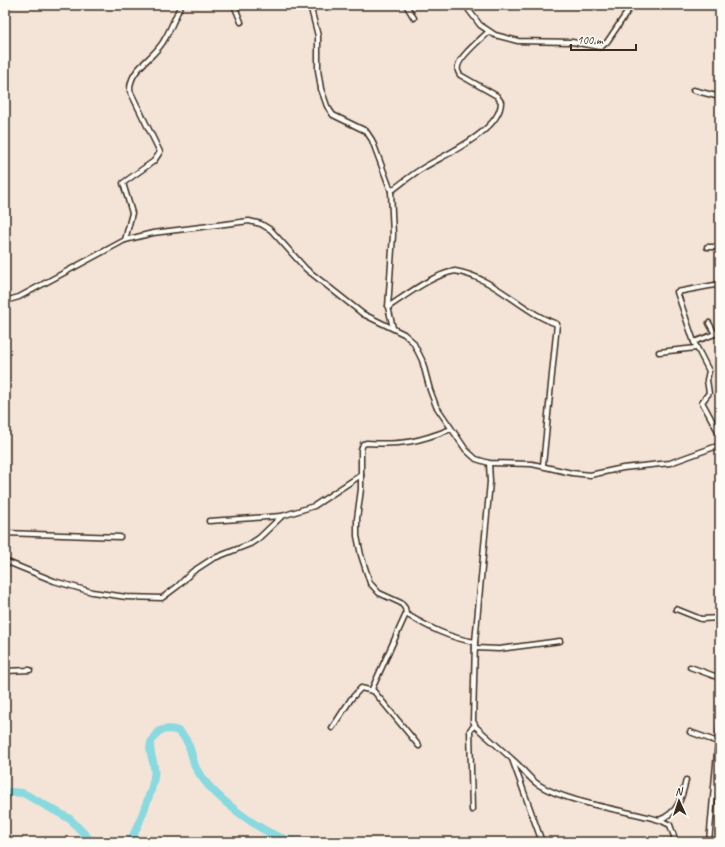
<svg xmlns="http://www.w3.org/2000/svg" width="725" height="847" font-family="Caveat,sans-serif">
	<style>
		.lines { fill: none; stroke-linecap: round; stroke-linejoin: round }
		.river { stroke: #88d9e0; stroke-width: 8 }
		.minor-casing { stroke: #3b2a1e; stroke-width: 7 }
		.minor { stroke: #fdfcf7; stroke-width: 4 }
	</style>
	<rect width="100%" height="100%" fill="#f3e4d7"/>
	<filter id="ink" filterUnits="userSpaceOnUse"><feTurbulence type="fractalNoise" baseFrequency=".025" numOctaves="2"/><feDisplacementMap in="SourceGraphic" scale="8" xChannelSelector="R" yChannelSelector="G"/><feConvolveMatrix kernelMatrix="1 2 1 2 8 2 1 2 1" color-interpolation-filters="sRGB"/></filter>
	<g filter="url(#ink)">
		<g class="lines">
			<!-- river -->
			<g class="river">
				<polyline points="5,795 10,792 23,793 70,819 92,842"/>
				<path d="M130,842C137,829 152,792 154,777C158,758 140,750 159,731C169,728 178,728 184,737C192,746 191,760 197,770C213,797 268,840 299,842"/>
			</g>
			<!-- minor casing -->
			<g class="minor-casing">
				<g id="minor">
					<polyline points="234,5 241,22"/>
					<polyline points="310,5 318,36 318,70 321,89 327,106 333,115 366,131 372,140 391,191 393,235 388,307 393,328"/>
					<polyline points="406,5 414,18"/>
					<polyline points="465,5 480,25 495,35 518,41 572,42 601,47 607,42 632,5"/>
					<polyline points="693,90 720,97"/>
					<path d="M391,191C401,184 412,174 423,168C444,155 501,131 501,102L497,96L460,75C458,72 457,69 458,66C460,56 481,39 488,32"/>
					<path d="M125,240L132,213L123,183L154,161L160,152L130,91C129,69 153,59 163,42C170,31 175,17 181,5"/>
					<polyline points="707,247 720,247"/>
					<polyline points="5,301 19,297 125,240 153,233 249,221 261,224 271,230 306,269 363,314 404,334 413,342 422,360 430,390 436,406 466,450 476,459 489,463 532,464 572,473 590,475 623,468 670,463 720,445"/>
					<path d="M388,307C408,294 432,275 455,271C496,278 521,312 557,324L543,465"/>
					<polyline points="709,323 715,334"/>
					<polyline points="720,332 694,342 709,371 707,380 709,393 702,402 720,435"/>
					<polyline points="694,342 677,292 720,284"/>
					<polyline points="659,352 696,348"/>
					<polyline points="489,463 490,482 475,642 473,721 476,727 512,759 542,842"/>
					<polyline points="209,521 282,516"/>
					<polyline points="5,533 120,537"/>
					<polyline points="5,561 54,581 92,592 126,597 162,598 178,586 192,572 212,559 250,544 259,538 282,516 314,506 361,475"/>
					<polyline points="676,609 701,619 720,618"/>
					<path d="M406,614C428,627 449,638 475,642"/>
					<polyline points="475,648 499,649 560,641"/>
					<polyline points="690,667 720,678"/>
					<polyline points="5,671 30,670"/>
					<polyline points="332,728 351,699 361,688 373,691"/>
					<polyline points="690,732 718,742 720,722"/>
					<path d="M419,746L372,689L406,614L405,608L401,603L379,593L370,583L361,555L357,536V519L361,489V450L363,444L367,443C402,445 418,442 451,429"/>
					<path d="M513,760C522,767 529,779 539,785C568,803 625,810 659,820C678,813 682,798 686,780"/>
					<polyline points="472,810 470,730 475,725"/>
					<polyline points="660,820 670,825 676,842"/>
					<polyline points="709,842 718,742"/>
				</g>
			</g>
			<!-- minor -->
			<use href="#minor" class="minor"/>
		</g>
	</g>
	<!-- margin -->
	<rect width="725" height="847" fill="none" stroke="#fdfcf7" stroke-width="20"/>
	<rect x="10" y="10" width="705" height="827" fill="none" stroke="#3b2a1e" stroke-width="1.5" filter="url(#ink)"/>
	<!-- north arrow -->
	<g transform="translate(679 801) rotate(357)" stroke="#fdfcf7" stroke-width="3" paint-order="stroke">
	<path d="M0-3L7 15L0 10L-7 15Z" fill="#3b2a1e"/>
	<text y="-6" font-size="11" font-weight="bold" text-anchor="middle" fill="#3b2a1e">N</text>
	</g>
	<!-- scale -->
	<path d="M571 44v6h65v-6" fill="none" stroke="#3b2a1e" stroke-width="2"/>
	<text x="577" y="44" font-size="12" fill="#3b2a1e" stroke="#fdfcf7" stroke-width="3" paint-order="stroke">100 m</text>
</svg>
